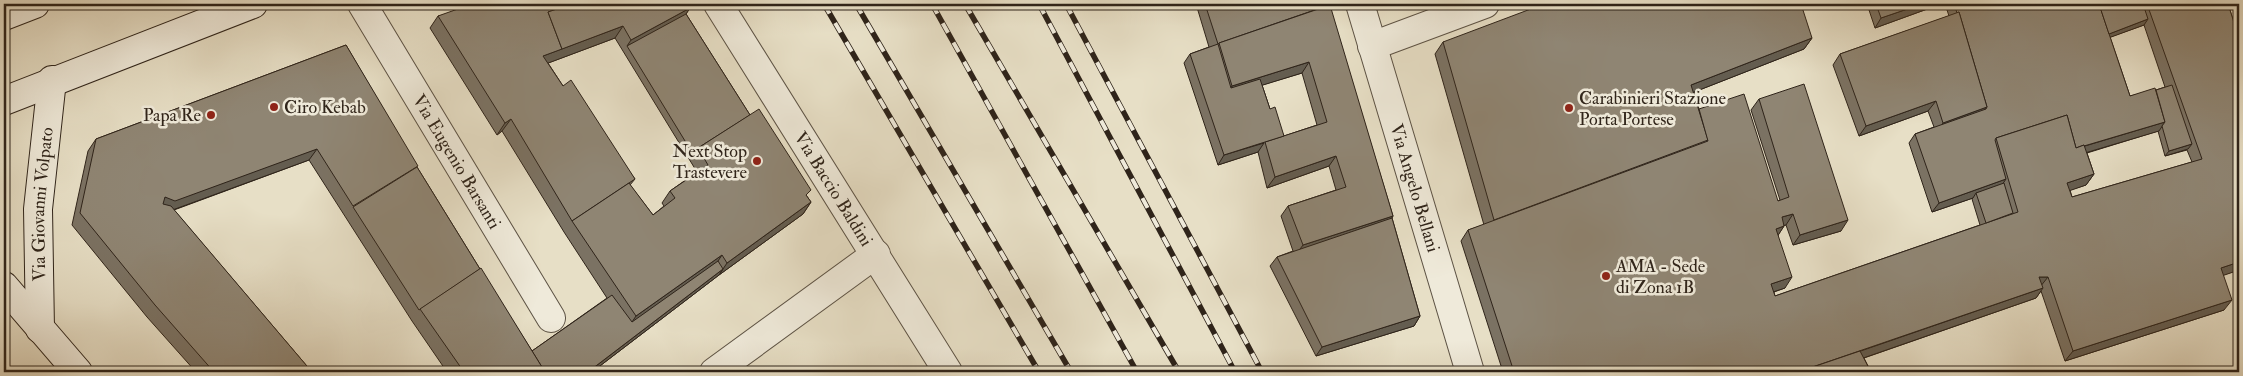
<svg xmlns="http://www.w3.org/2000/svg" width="2243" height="376" font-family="'IM FELL Double Pica',serif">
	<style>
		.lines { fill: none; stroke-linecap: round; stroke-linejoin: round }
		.street-casing { stroke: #5d5345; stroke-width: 30 }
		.secondary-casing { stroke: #2f241a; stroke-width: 30 }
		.street { stroke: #efeada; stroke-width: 28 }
		.secondary { stroke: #efeada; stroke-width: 28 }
		.rail-casing { stroke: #2f241a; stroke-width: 5.5 }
		.rail { stroke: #efeada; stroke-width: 4; stroke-dasharray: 11; stroke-linecap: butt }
		.wall { fill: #7b7263; stroke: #2f241a; fill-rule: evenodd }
		.shaded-wall { fill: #645d50; stroke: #2f241a }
		.building { fill: #8f8573; stroke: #2f241a }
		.poi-dot { fill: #8f2418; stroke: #efeada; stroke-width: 2 }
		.labels { text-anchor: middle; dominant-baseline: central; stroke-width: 5; stroke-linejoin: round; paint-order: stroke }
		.poi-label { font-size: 18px; fill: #2f241a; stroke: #efeada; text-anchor: start }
		.street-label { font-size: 18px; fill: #2f241a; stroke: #efeada }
	</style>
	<rect width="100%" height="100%" fill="#e7dfc6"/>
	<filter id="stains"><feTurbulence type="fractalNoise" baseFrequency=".004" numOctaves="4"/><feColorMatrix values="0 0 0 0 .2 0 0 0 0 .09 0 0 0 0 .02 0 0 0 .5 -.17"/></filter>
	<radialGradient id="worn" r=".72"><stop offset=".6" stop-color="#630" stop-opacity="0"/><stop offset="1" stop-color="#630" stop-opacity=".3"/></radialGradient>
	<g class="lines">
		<!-- street casing -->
		<g class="street-casing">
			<g id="street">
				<path id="s1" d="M362,4L551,318"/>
				<path id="s2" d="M718,4L948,372"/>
				<path id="s3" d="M1360,4L1470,372"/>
				<polyline points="1372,46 1485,4"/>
				<polyline points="714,372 876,254"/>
			</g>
		</g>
		<!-- secondary casing -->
		<g class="secondary-casing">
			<g id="secondary">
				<polyline points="4,16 35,4"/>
				<polyline points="4,101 253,4"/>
				<polyline points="4,286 78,372"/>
				<path id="s4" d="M40,329L38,209L52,80"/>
			</g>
		</g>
		<!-- street -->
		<use href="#street" class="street"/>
		<!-- secondary -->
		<use href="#secondary" class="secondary"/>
		<!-- rail casing -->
		<g class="rail-casing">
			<g id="rail">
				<polyline points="824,4 1039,372"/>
				<polyline points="856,4 1071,372"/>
				<polyline points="932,4 1137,372"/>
				<polyline points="965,4 1179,372"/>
				<polyline points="1039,4 1235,372"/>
				<polyline points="1066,4 1262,372"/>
			</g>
		</g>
		<!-- rail -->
		<use href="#rail" class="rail"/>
	</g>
	<!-- wall -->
	<g class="wall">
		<path d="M1196,4H1328L1393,216L1392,218L1420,316L1414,326L1316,356L1270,266L1277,257L1293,251L1281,216L1288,206L1336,190L1329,166L1267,188L1258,152L1218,165L1184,63L1190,54L1209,47ZM1302,73L1317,125L1284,136L1270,109L1262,85Z"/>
		<polygon points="1867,4 1941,4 1875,28"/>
		<path d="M1945,4H2228L2239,38V270L2223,275L2224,310L2065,361L2041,291L2036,298L1864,358L1871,372H1503L1461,241L1468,230L1484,225L1435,54L1443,42L1812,38L1804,49L1694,92L1699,109L1778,201L1780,200L1751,110L1759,99L1841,231L1793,245L1786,225H1784V226L1778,235L1785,288L1774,292L1775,296L1980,225L1972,199L1973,198L1932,212L1909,143L1915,134L1934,127L1928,111L1859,136L1833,65L1840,54L1949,16ZM2144,25L2165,87L2156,90L2130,96L2110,37ZM2158,131L2165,156L2187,150L2192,162L2072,197L2070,190L2086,185L2094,174L2087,153Z"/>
		<path d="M690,8L686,14L750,115L811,202L803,214L719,275L592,372H447L412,321L309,160L174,210L312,372H196L147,317L72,225L88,151L96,139L346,45L417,167L480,269L532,351L607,298L564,232L502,131L497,135L430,28L438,16ZM615,38L697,172L670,191L662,203L664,206L653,215L630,185L635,179L563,86L548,63Z"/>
	</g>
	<!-- shaded-wall -->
	<g class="shaded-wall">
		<polygon points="1922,4 1941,4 1875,28 1881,18"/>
		<polygon points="690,8 682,20 627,46 631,40"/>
		<polygon points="2148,19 2144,25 2103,40 2106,35"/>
		<polygon points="623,26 615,38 535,68 543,56"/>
		<polygon points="1812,38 1804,49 1684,96 1691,85"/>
		<polygon points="1309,62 1302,73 1224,97 1232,86"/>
		<polygon points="1936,101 1928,111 1859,136 1866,126"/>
		<polygon points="1987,107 1979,118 1936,133 1943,123"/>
		<polygon points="511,119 502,131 497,135 505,123"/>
		<polygon points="2165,122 2159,131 2068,158 2075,149"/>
		<polygon points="1264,143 1258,152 1218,165 1224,155"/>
		<polygon points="2192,144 2188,149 2165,156 2169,151"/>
		<polygon points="317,149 309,160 167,212 157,209 165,197"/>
		<polygon points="1336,156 1329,166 1267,188 1275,177"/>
		<polygon points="2094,174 2086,185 2060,194 2067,183"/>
		<polygon points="2006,179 2000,188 1976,193 1973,198 1932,212 1939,203"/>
		<polygon points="811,202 803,214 719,275 727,263"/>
		<polygon points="1793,214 1786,225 1774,228 1782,217"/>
		<polygon points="1393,216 1386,227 1295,256 1303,245"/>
		<polygon points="1848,220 1841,231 1793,245 1800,235"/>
		<polygon points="1784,226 1777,237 1776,229"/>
		<polygon points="722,255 714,267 628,328 636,316"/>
		<polygon points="2239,262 2239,270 2213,279 2221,268"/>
		<polygon points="723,269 719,275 592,372 588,372"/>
		<polygon points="1792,277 1785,288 1764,295 1771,284"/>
		<polygon points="2039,277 2048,277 2040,287"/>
		<polygon points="2043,288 2036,298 1823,372 1800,372"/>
		<polygon points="2232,300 2224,310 2065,361 2073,351"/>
		<polygon points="1420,316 1414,326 1316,356 1322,347"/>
	</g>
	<!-- building -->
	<g class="building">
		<polygon points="472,4 555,4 557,9 548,12 562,49 543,56 563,86 571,80 635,179 572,221 511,119 505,123 438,16"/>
		<polygon points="555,4 687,4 690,8 631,40 623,26 562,49 548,12 557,9"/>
		<polygon points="1205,4 1328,4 1329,5 1219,43 1218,44"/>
		<polygon points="1544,4 1801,4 1812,38 1691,85 1708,140 1494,220 1443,42"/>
		<polygon points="1876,4 1922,4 1881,18"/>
		<polygon points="1954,4 2099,4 2130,96 2155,88 2165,122 2084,146 2084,145 2076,148 2067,115 1996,138 1995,140 2006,179 1939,203 1915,134 1986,109 1987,107 1959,12 1957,13"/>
		<polygon points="2099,4 2143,4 2148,19 2109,34"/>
		<polygon points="2147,4 2228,4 2239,38 2239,262 2221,268 2232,300 2073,351 2048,277 2039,277 2043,288 1798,372 1514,372 1468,230 1708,141 1699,109 1744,94 1778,201 1789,197 1759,99 1804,84 1848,220 1800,235 1793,214 1782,217 1784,226 1776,229 1792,277 1771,284 1775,296 2018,212 1996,138 2058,118 2067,115 2076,148 2084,145 2094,174 2067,183 2072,197 2202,159"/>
		<polygon points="1330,5 1393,216 1303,245 1288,206 1346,187 1336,156 1275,177 1265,142 1327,122 1309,62 1232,86 1219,43"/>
		<polygon points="1959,12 1987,107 1943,123 1936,101 1866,126 1840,54"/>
		<polygon points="686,14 750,115 698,148 693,154 627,46"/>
		<polygon points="1218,44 1231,88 1260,79 1270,109 1275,107 1284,136 1224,155 1190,54"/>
		<polygon points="346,45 418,166 353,206 317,149 175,201 165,197 163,204 171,206 312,372 214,372 155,305 80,213 96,139"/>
		<polygon points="2172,85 2192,144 2169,151 2162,126 2165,122 2156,90"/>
		<polygon points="759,109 811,190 806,195 811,202 727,263 722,255 636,316 572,221 629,183 653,215 675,198 670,191 708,165 698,148"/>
		<polygon points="417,167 480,269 419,310 353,207"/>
		<polygon points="2004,183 2013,213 1986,223 1976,193"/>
		<polygon points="1392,218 1420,316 1322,347 1277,257"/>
		<polygon points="718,261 723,269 588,372 545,372 532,351 612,295 632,322"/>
		<polygon points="481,268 545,372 464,372 420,309"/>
		<polygon points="1860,351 1871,372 1798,372"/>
	</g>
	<!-- markers -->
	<g class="poi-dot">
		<circle cx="274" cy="107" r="5"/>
		<circle cx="1569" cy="108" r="5"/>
		<circle cx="211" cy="115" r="5"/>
		<circle cx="757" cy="161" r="5"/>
		<circle cx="1606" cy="276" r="5"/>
	</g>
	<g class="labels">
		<!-- poi labels -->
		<g class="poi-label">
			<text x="1579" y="98">Carabinieri Stazione<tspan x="1579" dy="21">Porta Portese</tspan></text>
			<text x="284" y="107">Ciro Kebab</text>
			<text x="201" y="115" text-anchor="end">Papa Re</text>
			<text x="747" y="151" text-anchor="end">Next Stop<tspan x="747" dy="21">Trastevere</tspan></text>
			<text x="1616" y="266">AMA - Sede<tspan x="1616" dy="21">di Zona 1B</tspan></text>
		</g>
		<!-- street labels -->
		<g class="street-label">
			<text stroke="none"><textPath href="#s1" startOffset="184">Via Eugenio Barsanti</textPath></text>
			<text stroke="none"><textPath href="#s2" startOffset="218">Via Baccio Baldini</textPath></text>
			<text stroke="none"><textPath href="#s3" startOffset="192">Via Angelo Bellani</textPath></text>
			<text stroke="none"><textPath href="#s4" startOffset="125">Via Giovanni Volpato</textPath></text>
		</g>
	</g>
	<!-- margin -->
	<rect width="2243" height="376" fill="none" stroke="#e7dfc6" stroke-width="20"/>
	<rect x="5" y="5" width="2233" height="366" fill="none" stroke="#2f241a" stroke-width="2.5"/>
	<rect x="10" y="10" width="2223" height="356" fill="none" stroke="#2f241a"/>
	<rect width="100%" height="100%" filter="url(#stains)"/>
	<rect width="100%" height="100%" fill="url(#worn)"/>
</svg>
